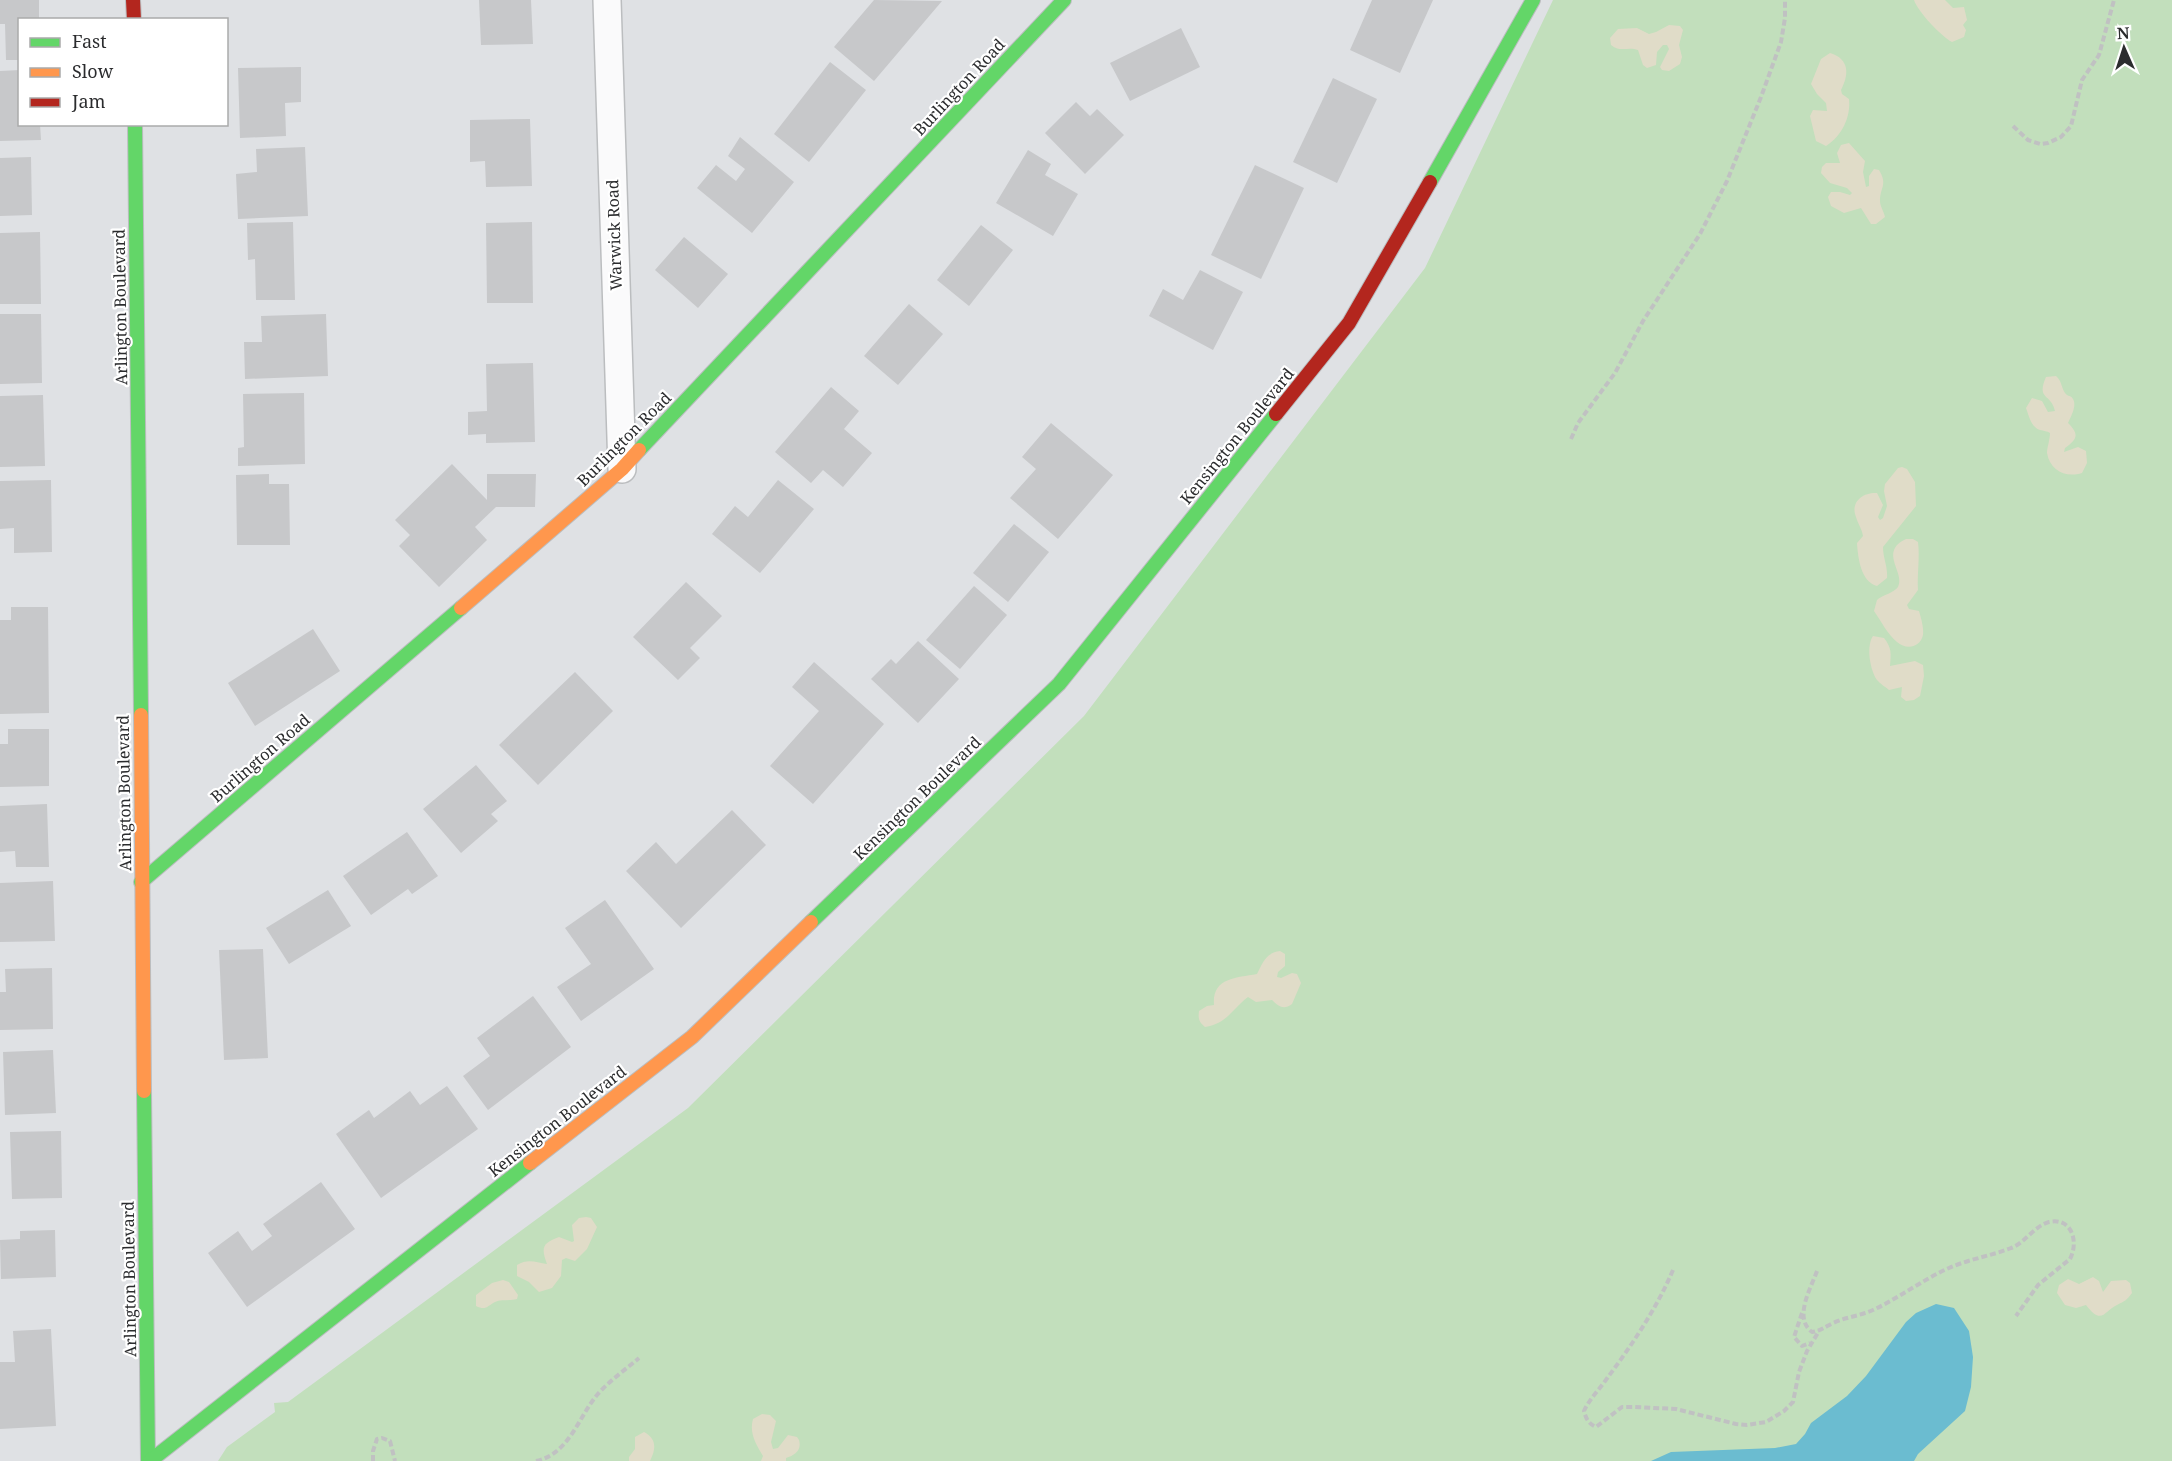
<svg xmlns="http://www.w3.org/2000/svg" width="2172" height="1461" font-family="'Noto Serif',serif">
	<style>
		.green { fill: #c2dfbc }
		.sand { fill: #e0dcc8 }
		.water { fill: #6bbcd0 }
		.building { fill: #c7c8ca }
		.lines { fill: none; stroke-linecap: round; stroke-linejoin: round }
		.street-casing { stroke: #bbbdbf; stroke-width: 30 }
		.fast-casing { stroke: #bbbdbf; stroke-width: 16 }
		.slow-casing { stroke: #bbbdbf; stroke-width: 16 }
		.jam-casing { stroke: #bbbdbf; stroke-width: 16 }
		.path { stroke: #c0c1c2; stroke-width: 4; stroke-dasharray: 6 3; stroke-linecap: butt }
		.street { stroke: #fafafb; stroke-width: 27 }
		.fast { stroke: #63d668; stroke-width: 14 }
		.slow { stroke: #ff974d; stroke-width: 14 }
		.jam { stroke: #b3261e; stroke-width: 14 }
		.labels { text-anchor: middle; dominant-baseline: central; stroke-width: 4.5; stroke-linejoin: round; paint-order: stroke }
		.street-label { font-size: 16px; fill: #2b2c2e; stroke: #fff }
	</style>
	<rect width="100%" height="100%" fill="#dfe1e4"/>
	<!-- green -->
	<polygon class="green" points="1553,0 2172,0 2172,1461 218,1461 227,1447 275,1412 274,1403 288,1402 688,1108 1084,716 1425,268"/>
	<!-- sand -->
	<g class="sand">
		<path d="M1914,0H1945L1953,8L1964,7L1967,20L1963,25L1966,30L1964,37L1952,42C1941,36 1918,12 1914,0Z"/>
		<path d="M1669,25L1680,26L1683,30L1679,45L1682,57L1680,64L1669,71L1662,70L1660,67L1669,49L1667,45H1663L1657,52L1656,65L1647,68L1643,65L1638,50C1628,46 1620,53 1611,45L1610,38L1618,29L1637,28L1649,34L1656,32Z"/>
		<path d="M1830,53C1850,59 1849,75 1841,90L1842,94L1849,99C1851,117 1842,136 1826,146L1816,141L1810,116L1813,110L1827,111L1826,103L1817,94L1811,84L1821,59Z"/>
		<path d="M1849,143L1865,161L1863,172L1866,187L1869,186V176L1874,169L1879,170C1888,185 1880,187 1880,201C1880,206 1884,212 1885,217L1876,224H1871L1861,208L1844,213L1831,206L1828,197L1831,192H1840L1850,195L1852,193L1847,188L1830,183L1821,173L1822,167L1826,163H1840L1837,153L1841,145Z"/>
		<path d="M2056,376C2062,381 2061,387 2065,393C2069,398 2070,394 2073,399C2077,406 2071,416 2068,423C2079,434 2078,439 2065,448L2064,452L2078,447L2086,451L2087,463L2082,473C2066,478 2050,471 2047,453C2047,448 2050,439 2050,433C2047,431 2044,431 2040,430C2031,427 2029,416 2026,408L2032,398L2042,401L2048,412L2055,411C2051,393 2036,400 2046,377Z"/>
		<path d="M1902,467L1907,469L1915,482L1916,506L1883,547C1883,558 1888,567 1887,578L1877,586C1861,582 1858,558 1857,543L1863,536C1862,529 1858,524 1856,517C1850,502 1863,492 1877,493L1883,505L1878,517L1880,520L1883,518L1887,506L1884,491L1885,484L1898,468Z"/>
		<path d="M1906,539H1913L1918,542C1920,558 1917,574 1918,590L1907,605L1909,609L1919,611C1921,618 1924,628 1923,635C1920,648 1906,650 1897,642C1888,635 1881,621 1874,611L1877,600C1882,595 1894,593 1898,587C1906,573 1878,552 1906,539Z"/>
		<path d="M1873,636L1884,638C1892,648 1891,654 1890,666L1915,661L1923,665L1924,676L1920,696L1914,700L1906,701L1901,697L1902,687L1889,690C1886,687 1880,684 1877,680C1870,670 1866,646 1873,636Z"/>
		<path d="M1280,951L1285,954V966L1278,972L1277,977L1281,978L1292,973L1297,974L1301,983L1292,1004C1284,1010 1279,1007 1272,1000L1256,1002L1248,997C1231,1010 1228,1023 1205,1027C1199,1022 1198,1019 1199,1011L1207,1006L1214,1005C1212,978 1235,978 1257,974C1263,962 1266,953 1280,951Z"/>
		<path d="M586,1217L591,1218L597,1227L587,1249L575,1261L566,1258L562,1260L561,1276L552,1288L539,1292L529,1282L517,1276V1265C529,1258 536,1263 547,1264C541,1248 542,1243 559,1237L572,1242L574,1241L572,1225L579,1218Z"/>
		<path d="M2093,1277L2099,1281L2103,1292L2111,1281L2126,1280L2130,1283L2132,1293C2127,1300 2125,1301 2117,1305C2104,1311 2102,1326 2086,1305L2076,1308L2065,1305L2057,1293L2059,1285L2068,1279L2079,1284Z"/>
		<path d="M503,1280L509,1282L518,1295L517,1299C510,1301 501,1299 495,1302C487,1306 486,1311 476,1306V1295L492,1283Z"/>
		<path d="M762,1414L770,1415L776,1421L771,1442L773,1449L778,1448L788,1435L797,1437L799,1440C802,1450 795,1455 786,1458V1461H761L763,1456C756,1444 749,1433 753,1419Z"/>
		<path d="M644,1432C657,1439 656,1449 650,1461H629V1457L635,1449V1437Z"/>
	</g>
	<!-- water -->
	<polygon class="water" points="1936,1304 1954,1308 1969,1331 1973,1357 1971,1387 1965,1411 1918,1454 1914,1461 1651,1461 1671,1452 1775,1448 1796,1444 1805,1434 1811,1423 1847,1396 1866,1376 1906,1322 1916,1313"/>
	<!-- building -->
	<g class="building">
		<polygon points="0,0 39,0 39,20 20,20 20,60 6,60 5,24 0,24"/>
		<polygon points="479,0 531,0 533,44 481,45"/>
		<polygon points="874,0 942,1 874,81 834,47"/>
		<polygon points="1372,0 1433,0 1400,73 1350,50"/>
		<polygon points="1181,28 1200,67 1130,101 1110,63"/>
		<polygon points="830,62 866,90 809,162 774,134"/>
		<polygon points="301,67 301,102 285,103 286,136 240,138 238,68"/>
		<polygon points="20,70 20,124 40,124 41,140 0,141 0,71"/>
		<polygon points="1333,78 1377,99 1337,183 1293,162"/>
		<polygon points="1076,102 1090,116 1097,109 1124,135 1085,174 1045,133"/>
		<polygon points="530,119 532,186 486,187 485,161 470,162 470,120"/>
		<polygon points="740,137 794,182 752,233 697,188 716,165 736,181 745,169 728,156"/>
		<polygon points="305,147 308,216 238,219 236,174 257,172 256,149"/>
		<polygon points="1028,150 1051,164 1045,175 1078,194 1053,236 996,203"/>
		<polygon points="31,157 32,215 0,216 0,158"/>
		<polygon points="1255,165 1304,188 1261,279 1211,255"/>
		<polygon points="293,222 295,300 256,300 255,259 248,260 247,223"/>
		<polygon points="532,222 533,303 487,303 486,223"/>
		<polygon points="981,225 1013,250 969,306 937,280"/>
		<polygon points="40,232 41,304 0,304 0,233"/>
		<polygon points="684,237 728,274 698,308 655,270"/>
		<polygon points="1200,270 1243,292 1213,350 1149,316 1163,289 1183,300"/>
		<polygon points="909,304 943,334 898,385 864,356"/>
		<polygon points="0,314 41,314 42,383 0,384"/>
		<polygon points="326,314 328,376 245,379 244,342 262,342 261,316"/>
		<polygon points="533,363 535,442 486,443 486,434 468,435 468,412 487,411 486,364"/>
		<polygon points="831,387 859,411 844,429 872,453 843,487 823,470 811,483 775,452"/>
		<polygon points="304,393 305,464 238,466 238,448 244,447 243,394"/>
		<polygon points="43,395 45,466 0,467 0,396"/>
		<polygon points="1051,423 1113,475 1058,539 1010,498 1036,469 1022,457"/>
		<polygon points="452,464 487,500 487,474 536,474 535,507 496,507 475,527 487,540 439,587 399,546 410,535 395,520"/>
		<polygon points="269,474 269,484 289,484 290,545 237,545 236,475"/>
		<polygon points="51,480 52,552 14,553 14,528 0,529 0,481"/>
		<polygon points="778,480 814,509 760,573 712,534 735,506 748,517"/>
		<polygon points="1014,524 1049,552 1008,602 973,573"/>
		<polygon points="686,582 722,616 690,648 700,658 678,680 633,637"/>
		<polygon points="974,586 1007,615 960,669 926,640"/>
		<polygon points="11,607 48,607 49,713 0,714 0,620 11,620"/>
		<polygon points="313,629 340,671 255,726 228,683"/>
		<polygon points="918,641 959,679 918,723 871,679 891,659 896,664"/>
		<polygon points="814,662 884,724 813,804 770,766 819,711 792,687"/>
		<polygon points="575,672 613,711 538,785 499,745"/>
		<polygon points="8,729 49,729 49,786 0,787 0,744 8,744"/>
		<polygon points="476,765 507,801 491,814 498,821 461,853 423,809"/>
		<polygon points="47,804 49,867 16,867 15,851 0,852 0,806"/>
		<polygon points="732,810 766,845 681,928 626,871 656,842 676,864"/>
		<polygon points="407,832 438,876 412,894 408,889 371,915 343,876"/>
		<polygon points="53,881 55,941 0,942 0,883"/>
		<polygon points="328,890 351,926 289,964 266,928"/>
		<polygon points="605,900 654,969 581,1021 557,987 591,964 565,928"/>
		<polygon points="263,949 268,1058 224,1060 219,950"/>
		<polygon points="52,968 53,1029 0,1030 0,992 6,992 5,969"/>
		<polygon points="533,996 571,1047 488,1110 463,1076 490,1056 477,1038"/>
		<polygon points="53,1050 56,1113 5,1115 3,1052"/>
		<polygon points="447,1086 478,1129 381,1198 336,1134 369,1110 374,1118 410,1091 420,1105"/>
		<polygon points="61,1131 62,1198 12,1199 10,1132"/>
		<polygon points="321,1182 355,1229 247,1307 208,1253 238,1231 252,1251 272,1236 263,1224"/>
		<polygon points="55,1230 56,1277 1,1279 0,1240 20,1239 20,1231"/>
		<polygon points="51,1329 56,1426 0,1429 0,1362 15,1362 13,1331"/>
	</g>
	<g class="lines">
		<!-- street casing -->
		<g class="street-casing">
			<polyline id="street" points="607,0 622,469"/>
		</g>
		<!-- fast casing -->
		<g class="fast-casing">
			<g id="fast">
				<polyline points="135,124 141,715"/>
				<polyline points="1430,182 1533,0"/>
				<polyline points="639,450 1064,0"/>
				<polyline points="141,882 461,608"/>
				<polyline points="811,922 1059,684 1276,414"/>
				<polyline points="144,1091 148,1461"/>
				<polyline points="150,1461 530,1163"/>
			</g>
		</g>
		<!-- slow casing -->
		<g class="slow-casing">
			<g id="slow">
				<polyline points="461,608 622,469 639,450"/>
				<polyline points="141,715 144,1091"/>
				<polyline points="530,1163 692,1037 811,922"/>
			</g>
		</g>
		<!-- jam casing -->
		<g class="jam-casing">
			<g id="jam">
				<polyline points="133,0 134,20"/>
				<polyline points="1276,414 1349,323 1430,182"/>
			</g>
		</g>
		<!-- path -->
		<g class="path">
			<polyline points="2013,126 2028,140 2040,144 2048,143 2061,137 2071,126 2082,80 2099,55 2114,0"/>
			<polyline points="1571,439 1578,423 1615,373 1643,321 1700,234 1727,181 1761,97 1781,42 1785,18 1785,0"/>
			<path d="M1673,1270C1658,1306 1632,1345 1608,1377C1600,1389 1590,1398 1584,1411C1586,1419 1589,1424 1596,1427L1622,1407H1635L1676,1409L1736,1424L1747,1425L1766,1422L1784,1411L1793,1402L1799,1372L1807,1351L1819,1331"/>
			<path d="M1817,1271C1811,1288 1793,1318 1812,1332C1820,1331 1825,1327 1833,1323C1846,1317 1860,1316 1873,1310C1899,1298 1922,1280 1949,1268C1969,1259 1991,1256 2011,1248C2025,1243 2034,1226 2049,1222C2072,1217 2079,1242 2070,1259L2038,1285L2016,1316"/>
			<polyline points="1802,1313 1794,1337 1802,1346 1810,1343"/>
			<polyline points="373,1461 373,1451 377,1439 382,1438 390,1441 395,1461"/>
			<path d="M536,1461C569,1454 578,1418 597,1395C609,1381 625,1370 639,1358"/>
		</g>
		<!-- street -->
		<use href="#street" class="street"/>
		<!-- fast -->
		<use href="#fast" class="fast"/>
		<!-- slow -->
		<use href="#slow" class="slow"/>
		<!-- jam -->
		<use href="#jam" class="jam"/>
	</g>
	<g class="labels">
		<!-- street labels -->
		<g class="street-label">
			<text transform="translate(959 87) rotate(-47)">Burlington Road</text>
			<text transform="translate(614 235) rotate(-92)">Warwick Road</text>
			<text transform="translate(120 307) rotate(-91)">Arlington Boulevard</text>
			<text transform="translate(1237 436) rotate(-51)">Kensington Boulevard</text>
			<text transform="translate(624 439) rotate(-45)">Burlington Road</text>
			<text transform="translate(260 758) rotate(-41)">Burlington Road</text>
			<text transform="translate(124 793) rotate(-91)">Arlington Boulevard</text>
			<text transform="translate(917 798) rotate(-44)">Kensington Boulevard</text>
			<text transform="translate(557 1121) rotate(-38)">Kensington Boulevard</text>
			<text transform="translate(129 1279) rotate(-91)">Arlington Boulevard</text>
		</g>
	</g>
	<!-- legend -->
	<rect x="18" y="18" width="210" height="108" fill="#ffffff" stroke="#aaabab" stroke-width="1.5"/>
	<rect x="30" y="38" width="30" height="9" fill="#63d668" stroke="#aaabab" stroke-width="1.5"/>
	<text x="72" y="48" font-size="18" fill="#2b2c2e">Fast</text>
	<rect x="30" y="68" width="30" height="9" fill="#ff974d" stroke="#aaabab" stroke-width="1.5"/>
	<text x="72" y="78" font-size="18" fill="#2b2c2e">Slow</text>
	<rect x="30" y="98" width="30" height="9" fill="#b3261e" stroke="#aaabab" stroke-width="1.5"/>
	<text x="72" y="108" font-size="18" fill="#2b2c2e">Jam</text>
	<!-- north arrow -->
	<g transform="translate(2124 48) rotate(357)" stroke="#ffffff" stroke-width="4.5" paint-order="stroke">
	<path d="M0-4.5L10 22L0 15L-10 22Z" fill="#2b2c2e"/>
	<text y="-9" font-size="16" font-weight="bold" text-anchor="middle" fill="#2b2c2e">N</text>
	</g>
</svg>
